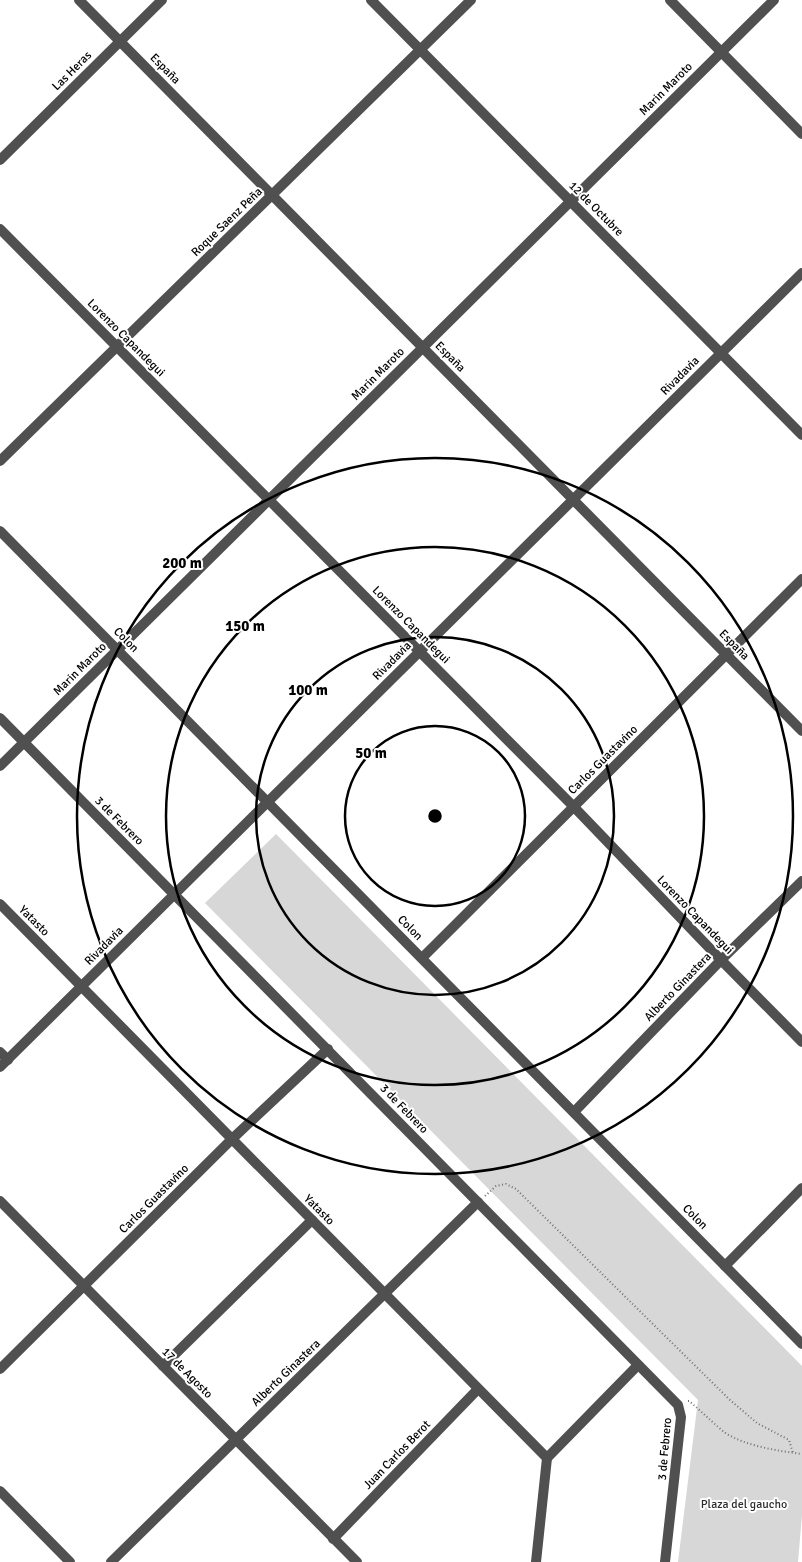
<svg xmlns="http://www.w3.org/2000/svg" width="802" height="1562" font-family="Signika,sans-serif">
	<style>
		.green { fill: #d7d7d7 }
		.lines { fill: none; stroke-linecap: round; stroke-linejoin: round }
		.path { stroke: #727272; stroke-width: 2; stroke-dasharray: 1 2.5; stroke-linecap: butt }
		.street { stroke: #505050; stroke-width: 10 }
		.ring { fill: none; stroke: #000; stroke-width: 2.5 }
		.labels { text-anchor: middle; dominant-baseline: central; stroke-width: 4; stroke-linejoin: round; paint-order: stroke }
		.street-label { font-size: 12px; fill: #000; stroke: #fff }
		.park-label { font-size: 12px; fill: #2e2e2e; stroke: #fff }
		.centre { fill: #000; stroke: #fff; stroke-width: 2.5 }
		.ring-label { font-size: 15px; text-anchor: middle; font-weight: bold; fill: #000; stroke: #fff; stroke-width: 4; stroke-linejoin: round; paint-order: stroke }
	</style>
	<rect width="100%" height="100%" fill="#fff"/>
	<!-- green -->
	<polygon class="green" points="276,834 802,1366 802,1515 798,1562 678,1562 698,1400 205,903"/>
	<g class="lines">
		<!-- path -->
		<g class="path">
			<polyline points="485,1196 496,1186 506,1184 516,1189 730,1400 757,1423 789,1440 793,1453"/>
			<path d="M688,1401H689C701,1411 712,1422 724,1432C744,1446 779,1451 802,1454"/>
		</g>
		<!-- street -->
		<g class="street">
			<polyline points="79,0 802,731"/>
			<polyline points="371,0 802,435"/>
			<polyline points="670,0 802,134"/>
			<polyline points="0,160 162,0"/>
			<polyline points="0,229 574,807 721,960 802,1042"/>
			<polyline points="0,461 471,0"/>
			<polyline points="0,531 802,1344"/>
			<polyline points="0,718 678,1405 681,1417 665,1562"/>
			<polyline points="0,766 774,0"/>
			<polyline points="0,904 547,1458 536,1562"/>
			<polyline points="422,958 802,579"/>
			<polyline points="0,1052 8,1060"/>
			<polyline points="0,1067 802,273"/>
			<polyline points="574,1112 721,960 802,881"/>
			<polyline points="0,1201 357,1562"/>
			<polyline points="725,1266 802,1188"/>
			<polyline points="163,1366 312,1220"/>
			<polyline points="0,1369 232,1139 328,1049"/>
			<polyline points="547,1458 638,1365"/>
			<polyline points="0,1491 70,1562"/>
			<polyline points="333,1539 478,1389"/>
			<polyline points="111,1562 478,1202"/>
		</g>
	</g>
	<!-- distance rings -->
	<g class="ring">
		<circle cx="435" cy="816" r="90"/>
		<circle cx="435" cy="816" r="179"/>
		<circle cx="435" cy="816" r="269"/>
		<circle cx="435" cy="816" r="358"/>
	</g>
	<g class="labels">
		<!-- street labels -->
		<g class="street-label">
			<text transform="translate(165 69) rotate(45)">España</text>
			<text transform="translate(72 71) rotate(-45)">Las Heras</text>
			<text transform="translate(666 89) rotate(-45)">Marin Maroto</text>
			<text transform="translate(596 209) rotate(45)">12 de Octubre</text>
			<text transform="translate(227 222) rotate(-44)">Roque Saenz Peña</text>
			<text transform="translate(126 338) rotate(45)">Lorenzo Capandegui</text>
			<text transform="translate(450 357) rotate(45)">España</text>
			<text transform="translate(378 374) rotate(-45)">Marin Maroto</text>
			<text transform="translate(680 376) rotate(-45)">Rivadavia</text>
			<text transform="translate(411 625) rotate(45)">Lorenzo Capandegui</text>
			<text transform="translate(126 640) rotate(45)">Colon</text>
			<text transform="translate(734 645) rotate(45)">España</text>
			<text transform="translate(392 661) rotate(-45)">Rivadavia</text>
			<text transform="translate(80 669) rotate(-45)">Marin Maroto</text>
			<text transform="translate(603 760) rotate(-45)">Carlos Guastavino</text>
			<text transform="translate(119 821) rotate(45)">3 de Febrero</text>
			<text transform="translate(695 915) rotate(46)">Lorenzo Capandegui</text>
			<text transform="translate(34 921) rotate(45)">Yatasto</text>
			<text transform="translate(410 928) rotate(45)">Colon</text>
			<text transform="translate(104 946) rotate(-45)">Rivadavia</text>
			<text transform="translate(678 987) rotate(-46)">Alberto Ginastera</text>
			<text transform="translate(404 1109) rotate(46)">3 de Febrero</text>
			<text transform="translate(154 1199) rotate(-45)">Carlos Guastavino</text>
			<text transform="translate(319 1210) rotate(45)">Yatasto</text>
			<text transform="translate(695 1217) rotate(45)">Colon</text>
			<text transform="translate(187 1373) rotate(45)">17 de Agosto</text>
			<text transform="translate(286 1373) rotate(-44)">Alberto Ginastera</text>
			<text transform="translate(665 1449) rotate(-85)">3 de Febrero</text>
			<text transform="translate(397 1455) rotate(-46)">Juan Carlos Berot</text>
		</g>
		<!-- park labels -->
		<g class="park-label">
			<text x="744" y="1504">Plaza del gaucho</text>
		</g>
	</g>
	<circle cx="435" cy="816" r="8" class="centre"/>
	<g class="ring-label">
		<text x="182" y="568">200 m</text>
		<text x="245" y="631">150 m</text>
		<text x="308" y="695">100 m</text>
		<text x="371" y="758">50 m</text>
	</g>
</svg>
